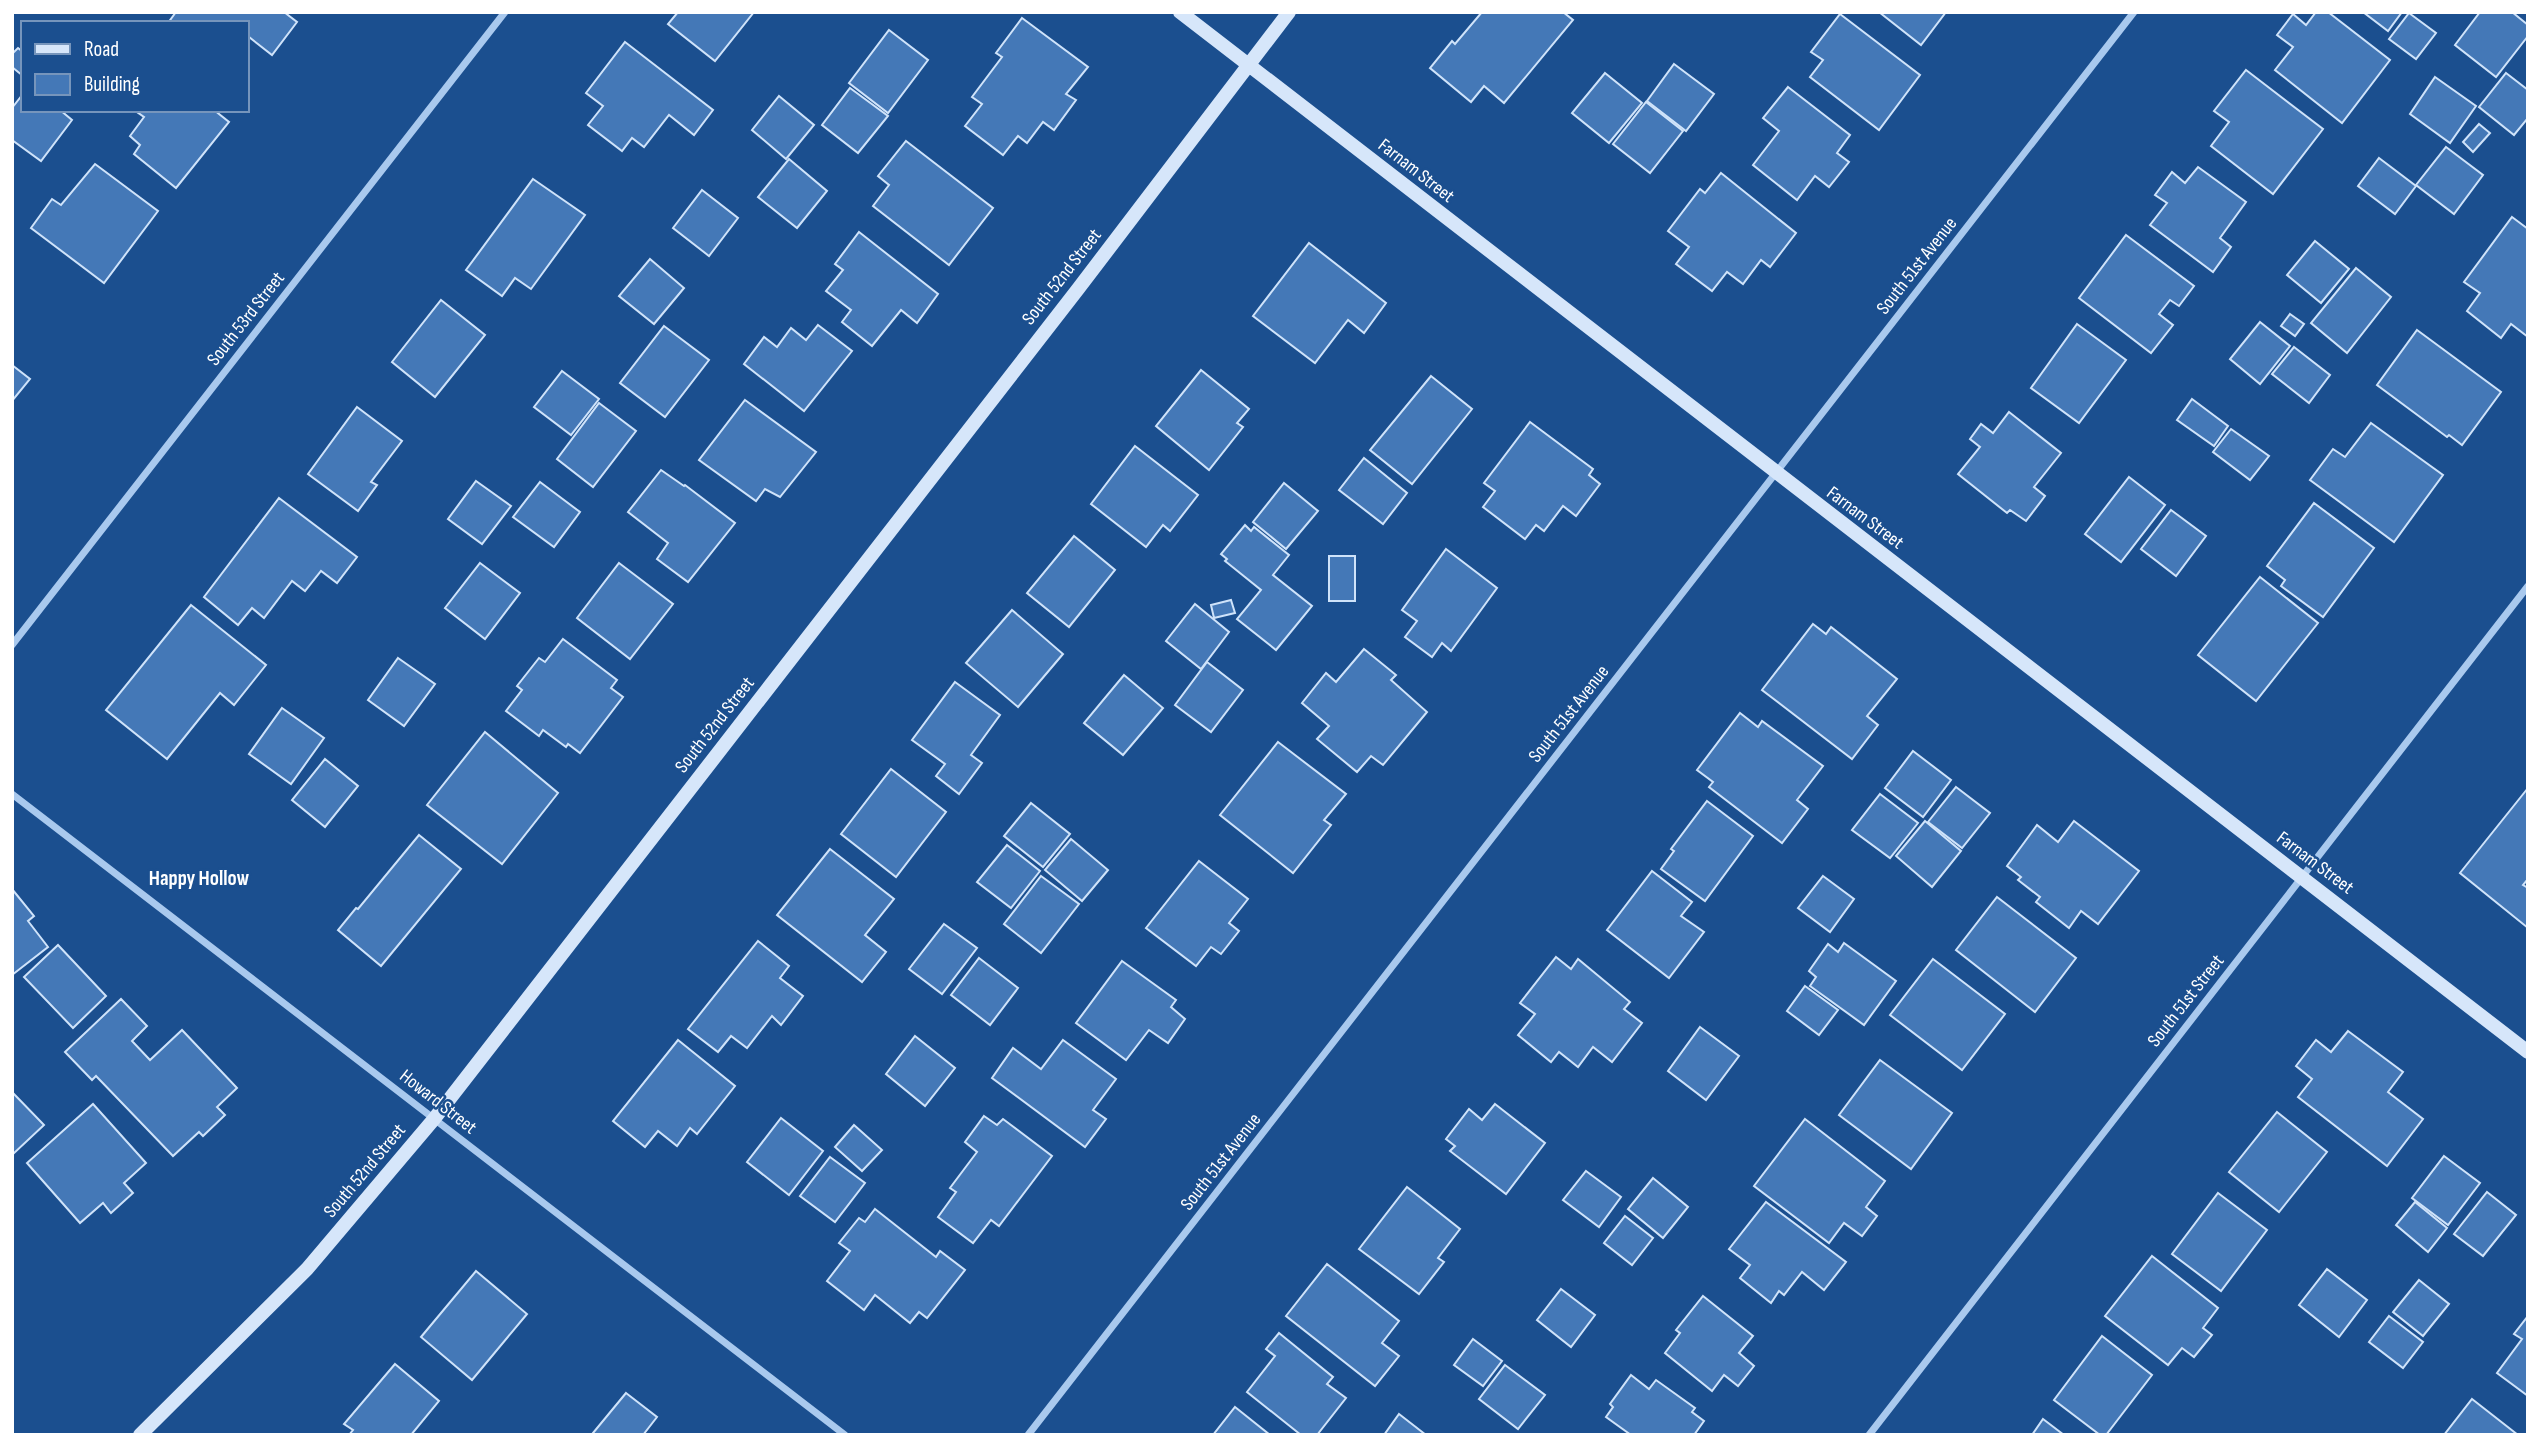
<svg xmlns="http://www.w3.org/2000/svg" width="2540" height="1447" font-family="'Sofia Sans Condensed',sans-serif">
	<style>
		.building { fill: #4478b7; stroke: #cfe3fa; stroke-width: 2 }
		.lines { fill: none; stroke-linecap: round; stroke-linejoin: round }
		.street { stroke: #a9c9ee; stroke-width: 7 }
		.secondary { stroke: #d6e6fa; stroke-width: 14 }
		.labels { text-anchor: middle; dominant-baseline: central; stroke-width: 5; stroke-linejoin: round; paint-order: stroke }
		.street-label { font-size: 19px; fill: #fff; stroke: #1b4f8f }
		.neighbourhood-label { font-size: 21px; font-weight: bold; fill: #fff; stroke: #1b4f8f }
	</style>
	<rect width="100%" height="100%" fill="#1b4f8f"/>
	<!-- building -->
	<g class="building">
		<polygon points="176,12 284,12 297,22 272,55 249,37 247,40 247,23 168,23"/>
		<polygon points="678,12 754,12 715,61 668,24"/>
		<polygon points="1482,12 1563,12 1573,20 1504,103 1484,86 1471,102 1430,68 1452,41 1455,44"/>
		<polygon points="1879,12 1946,12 1921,45"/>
		<polygon points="2316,12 2328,12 2390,60 2342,123 2275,70 2293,47 2277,35 2293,14 2306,25"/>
		<polygon points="2363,12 2402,12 2388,31"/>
		<polygon points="2480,12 2512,12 2528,25 2528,36 2496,77 2455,45"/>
		<polygon points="2409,13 2436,33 2416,59 2389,39"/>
		<polygon points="1840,14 1920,75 1879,130 1810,77 1823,60 1811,52"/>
		<polygon points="1022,18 1088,67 1066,94 1076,100 1054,130 1043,122 1027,143 1018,136 1003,155 965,126 982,104 972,97 1002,57 996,53"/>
		<polygon points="889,30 928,60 888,113 849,83"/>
		<polygon points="625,42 713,110 694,135 669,115 644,147 632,138 622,151 588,125 603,106 586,93"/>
		<polygon points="18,48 23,52 23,76 12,67 12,54"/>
		<polygon points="1674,64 1714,94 1686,131 1647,101"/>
		<polygon points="2246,70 2323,129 2273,194 2211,146 2229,122 2214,111"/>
		<polygon points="1605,73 1642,103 1609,143 1572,113"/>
		<polygon points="2506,73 2528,90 2528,118 2514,135 2479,107"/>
		<polygon points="2435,77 2476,106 2450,143 2410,114"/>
		<polygon points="1788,87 1850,135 1837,153 1849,162 1829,187 1815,176 1797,200 1753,165 1779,131 1763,118"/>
		<polygon points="850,88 888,116 858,153 822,125"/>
		<polygon points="23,94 23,110 60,110 72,120 41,161 12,140 12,108"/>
		<polygon points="779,96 814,125 786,159 752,130"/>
		<polygon points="1646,102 1683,131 1650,173 1613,144"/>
		<polygon points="139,110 214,110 229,122 176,188 134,154 140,145 130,136 144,117 137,112"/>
		<polygon points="2479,124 2490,133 2473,152 2463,142"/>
		<polygon points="906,141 993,208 949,265 873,206 889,185 878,176"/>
		<polygon points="2446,147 2483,175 2454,214 2416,185"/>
		<polygon points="2379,158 2416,186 2395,214 2358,186"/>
		<polygon points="789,159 827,191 797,228 758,197"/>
		<polygon points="95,164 158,211 104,283 31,228 52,199 61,205"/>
		<polygon points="2198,167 2246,202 2220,238 2231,247 2213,272 2150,225 2167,203 2155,195 2172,172 2185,183"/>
		<polygon points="1721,173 1796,233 1770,267 1761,260 1743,284 1727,272 1712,291 1676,264 1689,247 1668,231 1700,189 1705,193"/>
		<polygon points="533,179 585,215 531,289 515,278 502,296 466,270"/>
		<polygon points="702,190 738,218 709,256 673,228"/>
		<polygon points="2512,217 2528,229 2528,337 2511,324 2501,338 2467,311 2480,293 2464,282"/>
		<polygon points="859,232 938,294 917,323 901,310 872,346 842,322 851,310 826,291 843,270 835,264"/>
		<polygon points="2126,235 2194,286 2179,306 2170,300 2159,314 2173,325 2151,353 2079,298"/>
		<polygon points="2315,241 2349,269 2321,303 2287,275"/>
		<polygon points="1309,243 1386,303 1364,333 1348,320 1315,363 1253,316"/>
		<polygon points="650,259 684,288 654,324 619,296"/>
		<polygon points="2356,268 2391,297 2347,353 2311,323"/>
		<polygon points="441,300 485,335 435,397 392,362"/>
		<polygon points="2290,314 2304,324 2295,336 2281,326"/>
		<polygon points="2260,322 2290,346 2260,384 2230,359"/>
		<polygon points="2077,324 2126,360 2079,423 2031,388"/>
		<polygon points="818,325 852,351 804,411 744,364 764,337 777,347 791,328 806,340"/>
		<polygon points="664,326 709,360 665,417 620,383"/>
		<polygon points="2417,330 2501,392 2462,445 2449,435 2447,437 2377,385"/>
		<polygon points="2294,347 2330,375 2309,403 2272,374"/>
		<polygon points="12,365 30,379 12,401"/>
		<polygon points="1201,370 1249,409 1237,423 1243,427 1209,470 1156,426"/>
		<polygon points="562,371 599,399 571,435 534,407"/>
		<polygon points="1431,376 1472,409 1412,484 1370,450"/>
		<polygon points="2192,399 2228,426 2214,446 2177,420"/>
		<polygon points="745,400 816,452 780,497 765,489 756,501 699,460"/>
		<polygon points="599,403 636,431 593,487 557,459"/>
		<polygon points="357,407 402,441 371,482 377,485 358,511 308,474"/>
		<polygon points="2009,412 2061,453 2034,487 2045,496 2026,521 2010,510 2007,513 1958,474 1980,447 1970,439 1981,424 1993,433"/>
		<polygon points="1530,422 1593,469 1589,475 1600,484 1576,516 1563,506 1544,531 1536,525 1525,539 1483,507 1495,491 1484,483"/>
		<polygon points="2371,423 2443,475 2394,542 2310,480 2333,449 2345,457"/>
		<polygon points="2231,429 2269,456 2250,480 2213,452"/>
		<polygon points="1135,446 1198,495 1170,531 1163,525 1146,547 1091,504"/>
		<polygon points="1364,458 1407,493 1383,524 1339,490"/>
		<polygon points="661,470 684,486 685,485 735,523 688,582 657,559 668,543 628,512"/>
		<polygon points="2129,477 2165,505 2121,562 2085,534"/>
		<polygon points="476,481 511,506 482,544 448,519"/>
		<polygon points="540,482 580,512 554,547 513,517"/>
		<polygon points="1284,483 1318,511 1286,549 1253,522"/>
		<polygon points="279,498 357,557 337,583 321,571 305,591 292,581 264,618 252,608 238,625 204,597"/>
		<polygon points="2314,503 2374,548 2323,617 2281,586 2285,580 2267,566"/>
		<polygon points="2171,510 2206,536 2176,576 2141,549"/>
		<polygon points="1245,525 1251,531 1254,527 1289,555 1273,575 1312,606 1276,650 1237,619 1261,590 1225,561 1227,559 1221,554"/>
		<polygon points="1074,536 1115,570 1069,627 1027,593"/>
		<polygon points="1446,549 1497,588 1451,651 1442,643 1432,657 1405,637 1417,621 1402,610"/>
		<rect x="1329" y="556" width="26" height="45"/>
		<polygon points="480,563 520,593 485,639 445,608"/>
		<polygon points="619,563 673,604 630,659 577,618"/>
		<polygon points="2260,577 2318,623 2256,701 2198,655"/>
		<polygon points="1231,600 1235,613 1214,618 1211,605"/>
		<polygon points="1195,604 1229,632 1201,669 1166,641"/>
		<polygon points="191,605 266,665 234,705 220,693 167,759 106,710"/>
		<polygon points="1012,610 1063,654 1018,707 966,663"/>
		<polygon points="1813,624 1826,634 1831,627 1897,679 1867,716 1878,725 1852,759 1762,690"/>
		<polygon points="563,639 617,680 611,688 623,697 580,753 568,744 566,747 543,730 539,736 506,711 522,690 517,686 539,658 545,662"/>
		<polygon points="1364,649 1396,675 1391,680 1427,712 1383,765 1371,756 1357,772 1317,739 1329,726 1302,703 1326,673 1336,682"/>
		<polygon points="398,658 435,684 404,726 368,700"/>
		<polygon points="1207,662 1243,690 1211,732 1175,705"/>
		<polygon points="1124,675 1163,708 1123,755 1084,723"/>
		<polygon points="955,682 1000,715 971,755 982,763 959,794 936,776 945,764 912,740"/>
		<polygon points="282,708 324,738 291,784 249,754"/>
		<polygon points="1740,713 1758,727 1762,721 1823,766 1797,800 1808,809 1782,843 1709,787 1713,782 1697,770"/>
		<polygon points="485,732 558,793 502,864 427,805"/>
		<polygon points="1278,742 1346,794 1324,820 1331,825 1293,873 1220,815"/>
		<polygon points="1913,751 1951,780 1923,817 1885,788"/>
		<polygon points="325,759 358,786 325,827 292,800"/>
		<polygon points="891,769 946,812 896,877 841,834"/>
		<polygon points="1956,787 1990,813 1962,848 1928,822"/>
		<polygon points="2528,788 2528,879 2523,885 2528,888 2528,928 2460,873"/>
		<polygon points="1880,794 1918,823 1890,858 1852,830"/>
		<polygon points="1707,801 1753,836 1705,901 1661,869 1674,851 1671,849"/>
		<polygon points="1031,803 1070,834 1043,867 1004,836"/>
		<polygon points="1925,821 1961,851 1932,887 1896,856"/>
		<polygon points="2074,821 2139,871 2098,924 2081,911 2069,928 2036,902 2040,897 2018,880 2021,877 2007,866 2037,825 2058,842"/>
		<polygon points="419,835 461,869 381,966 338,930 356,908 358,909"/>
		<polygon points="1071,839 1108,870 1082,901 1045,870"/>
		<polygon points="1007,845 1040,871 1011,908 977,882"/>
		<polygon points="830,849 894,899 865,935 886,952 862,982 777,915"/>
		<polygon points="1199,861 1248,899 1229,923 1239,931 1221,954 1211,947 1196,966 1146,928"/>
		<polygon points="1652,871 1692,902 1681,916 1704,932 1669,978 1607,930"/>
		<polygon points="1041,876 1079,904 1041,953 1004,924"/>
		<polygon points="1823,876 1854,899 1830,932 1798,908"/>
		<polygon points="12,889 34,916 28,921 48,947 12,975"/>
		<polygon points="1997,897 2076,958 2035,1012 1956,950"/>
		<polygon points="944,924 977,948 942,994 909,969"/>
		<polygon points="758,941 789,966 780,978 803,996 781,1025 772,1016 747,1048 731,1036 718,1052 688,1029"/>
		<polygon points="1844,943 1896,981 1864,1025 1810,986 1816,977 1809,971 1828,944 1838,952"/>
		<polygon points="58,945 106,996 73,1028 24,977"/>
		<polygon points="1556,957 1571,969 1578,959 1630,1002 1624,1009 1642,1023 1612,1062 1593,1047 1578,1067 1559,1052 1551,1062 1518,1035 1535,1014 1520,1003"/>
		<polygon points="979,958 1018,988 990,1025 951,995"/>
		<polygon points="1933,959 2005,1014 1962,1070 1890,1015"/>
		<polygon points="1122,961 1176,1000 1171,1007 1185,1019 1168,1043 1149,1030 1126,1060 1076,1023"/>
		<polygon points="1805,986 1838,1010 1819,1035 1787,1011"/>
		<polygon points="121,999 147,1026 132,1041 150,1060 182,1030 237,1088 217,1107 225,1115 203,1136 199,1132 173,1156 96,1076 92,1080 65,1052"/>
		<polygon points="1700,1027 1739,1056 1706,1100 1668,1071"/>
		<polygon points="2348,1031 2403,1072 2388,1092 2423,1119 2387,1166 2298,1097 2312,1079 2296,1066 2316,1040 2331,1052"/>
		<polygon points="915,1036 955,1068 925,1106 886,1074"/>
		<polygon points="678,1040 735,1086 697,1134 690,1128 677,1146 658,1131 645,1147 613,1121"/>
		<polygon points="1063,1040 1116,1079 1093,1110 1106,1119 1085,1147 992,1078 1013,1048 1041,1069"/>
		<polygon points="1880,1060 1952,1113 1911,1169 1839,1115"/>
		<polygon points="12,1092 44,1125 12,1155"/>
		<polygon points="93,1104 146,1163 124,1183 133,1193 111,1213 103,1203 80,1223 27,1163"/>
		<polygon points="1495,1104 1545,1143 1506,1194 1450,1151 1455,1146 1446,1139 1469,1109 1482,1120"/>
		<polygon points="2277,1112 2327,1152 2279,1212 2229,1172"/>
		<polygon points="984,1116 997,1125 1003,1119 1052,1156 999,1226 991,1220 973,1243 938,1217 956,1192 950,1188 977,1152 965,1142"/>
		<polygon points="781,1118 823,1151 789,1195 747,1162"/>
		<polygon points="1805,1119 1885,1181 1866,1207 1877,1216 1862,1236 1844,1223 1829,1243 1754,1186"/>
		<polygon points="854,1125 882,1150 862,1171 835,1147"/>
		<polygon points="2444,1156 2480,1183 2448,1225 2412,1198"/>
		<polygon points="830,1157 865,1183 835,1222 800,1196"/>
		<polygon points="1586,1171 1621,1197 1599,1227 1563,1200"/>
		<polygon points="1653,1178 1688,1207 1663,1238 1628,1209"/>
		<polygon points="1407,1187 1460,1229 1438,1258 1444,1262 1419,1294 1359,1249"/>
		<polygon points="2487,1192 2516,1215 2483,1256 2454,1234"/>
		<polygon points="2218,1193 2267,1230 2221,1291 2172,1254"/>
		<polygon points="1766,1202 1846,1262 1824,1290 1802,1272 1784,1295 1779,1291 1771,1303 1740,1278 1750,1265 1729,1249"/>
		<polygon points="2415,1202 2447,1228 2428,1252 2396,1225"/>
		<polygon points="875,1209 936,1257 940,1251 965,1270 927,1318 919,1312 910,1323 875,1295 864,1310 827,1281 850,1251 839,1243 859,1218 865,1222"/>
		<polygon points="1625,1216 1653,1238 1632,1265 1604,1243"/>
		<polygon points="2152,1256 2218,1308 2203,1328 2212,1335 2194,1357 2182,1348 2168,1365 2105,1316"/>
		<polygon points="1327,1264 1399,1321 1382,1343 1399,1356 1375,1386 1286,1316"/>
		<polygon points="2327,1269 2367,1300 2339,1337 2299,1305"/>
		<polygon points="476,1271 527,1314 472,1380 421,1337"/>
		<polygon points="2419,1280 2449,1304 2423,1336 2393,1312"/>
		<polygon points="1561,1289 1595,1315 1571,1347 1537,1320"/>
		<polygon points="1703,1296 1753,1336 1739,1353 1754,1366 1738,1386 1724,1375 1712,1391 1665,1353 1680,1333 1676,1330"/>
		<polygon points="2389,1316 2423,1342 2403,1368 2369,1342"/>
		<polygon points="2528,1316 2528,1396 2497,1373 2522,1339 2514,1334"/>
		<polygon points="1279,1333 1333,1377 1327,1384 1346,1398 1317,1435 1301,1435 1247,1392 1275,1356 1266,1349"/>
		<polygon points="2102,1336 2152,1375 2106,1435 2100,1435 2054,1400"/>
		<polygon points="1473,1339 1502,1361 1483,1386 1454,1365"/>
		<polygon points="395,1364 439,1401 411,1435 349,1435 353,1430 344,1424"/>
		<polygon points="1505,1365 1545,1395 1518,1429 1479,1399"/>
		<polygon points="1631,1375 1649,1389 1656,1380 1695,1408 1692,1412 1704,1421 1694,1435 1631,1435 1606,1417 1613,1407 1610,1404"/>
		<polygon points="626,1393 657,1417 643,1435 595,1435 593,1433"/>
		<polygon points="2472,1399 2518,1435 2444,1435"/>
		<polygon points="1235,1407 1270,1435 1213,1435"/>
		<polygon points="1399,1414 1426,1435 1384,1435"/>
		<polygon points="2043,1419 2064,1435 2032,1435"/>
	</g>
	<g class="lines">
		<!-- street -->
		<g class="street">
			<polyline points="12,645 505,12"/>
			<polyline points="12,794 845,1435"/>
			<polyline points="1028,1435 2134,12"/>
			<polyline points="1869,1435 2528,586"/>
		</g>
		<!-- secondary -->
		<g class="secondary">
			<polyline points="1180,12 2528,1052"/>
			<polyline points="140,1435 307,1269 434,1119 1078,289 1289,12"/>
		</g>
	</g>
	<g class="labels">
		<!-- street labels -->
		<g class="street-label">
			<text transform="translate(1416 171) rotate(38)">Farnam Street</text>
			<text transform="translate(1917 266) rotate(-52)">South 51st Avenue</text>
			<text transform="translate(1062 277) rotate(-52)">South 52nd Street</text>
			<text transform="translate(246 319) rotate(-52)">South 53rd Street</text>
			<text transform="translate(1865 518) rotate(37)">Farnam Street</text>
			<text transform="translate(1569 714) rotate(-52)">South 51st Avenue</text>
			<text transform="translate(715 725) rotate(-52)">South 52nd Street</text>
			<text transform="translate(2315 863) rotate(37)">Farnam Street</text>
			<text transform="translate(2186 1001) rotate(-52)">South 51st Street</text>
			<text transform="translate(438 1102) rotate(38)">Howard Street</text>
			<text transform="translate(1221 1162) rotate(-52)">South 51st Avenue</text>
			<text transform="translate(365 1171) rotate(-50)">South 52nd Street</text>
		</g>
		<!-- neighbourhood labels -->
		<g class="neighbourhood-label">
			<text x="199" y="878">Happy Hollow</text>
		</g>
	</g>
	<!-- border -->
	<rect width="2540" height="1447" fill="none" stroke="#ffffff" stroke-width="28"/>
	<!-- legend -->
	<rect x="21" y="21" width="228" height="91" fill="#1b4f8f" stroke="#7695bc" stroke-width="2"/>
	<rect x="35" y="44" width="35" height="10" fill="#d6e6fa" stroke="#7695bc" stroke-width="2"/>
	<text x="84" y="56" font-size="21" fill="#ffffff">Road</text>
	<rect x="35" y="74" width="35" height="21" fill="#4478b7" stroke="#7695bc" stroke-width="2"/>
	<text x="84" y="91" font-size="21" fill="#ffffff">Building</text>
</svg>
